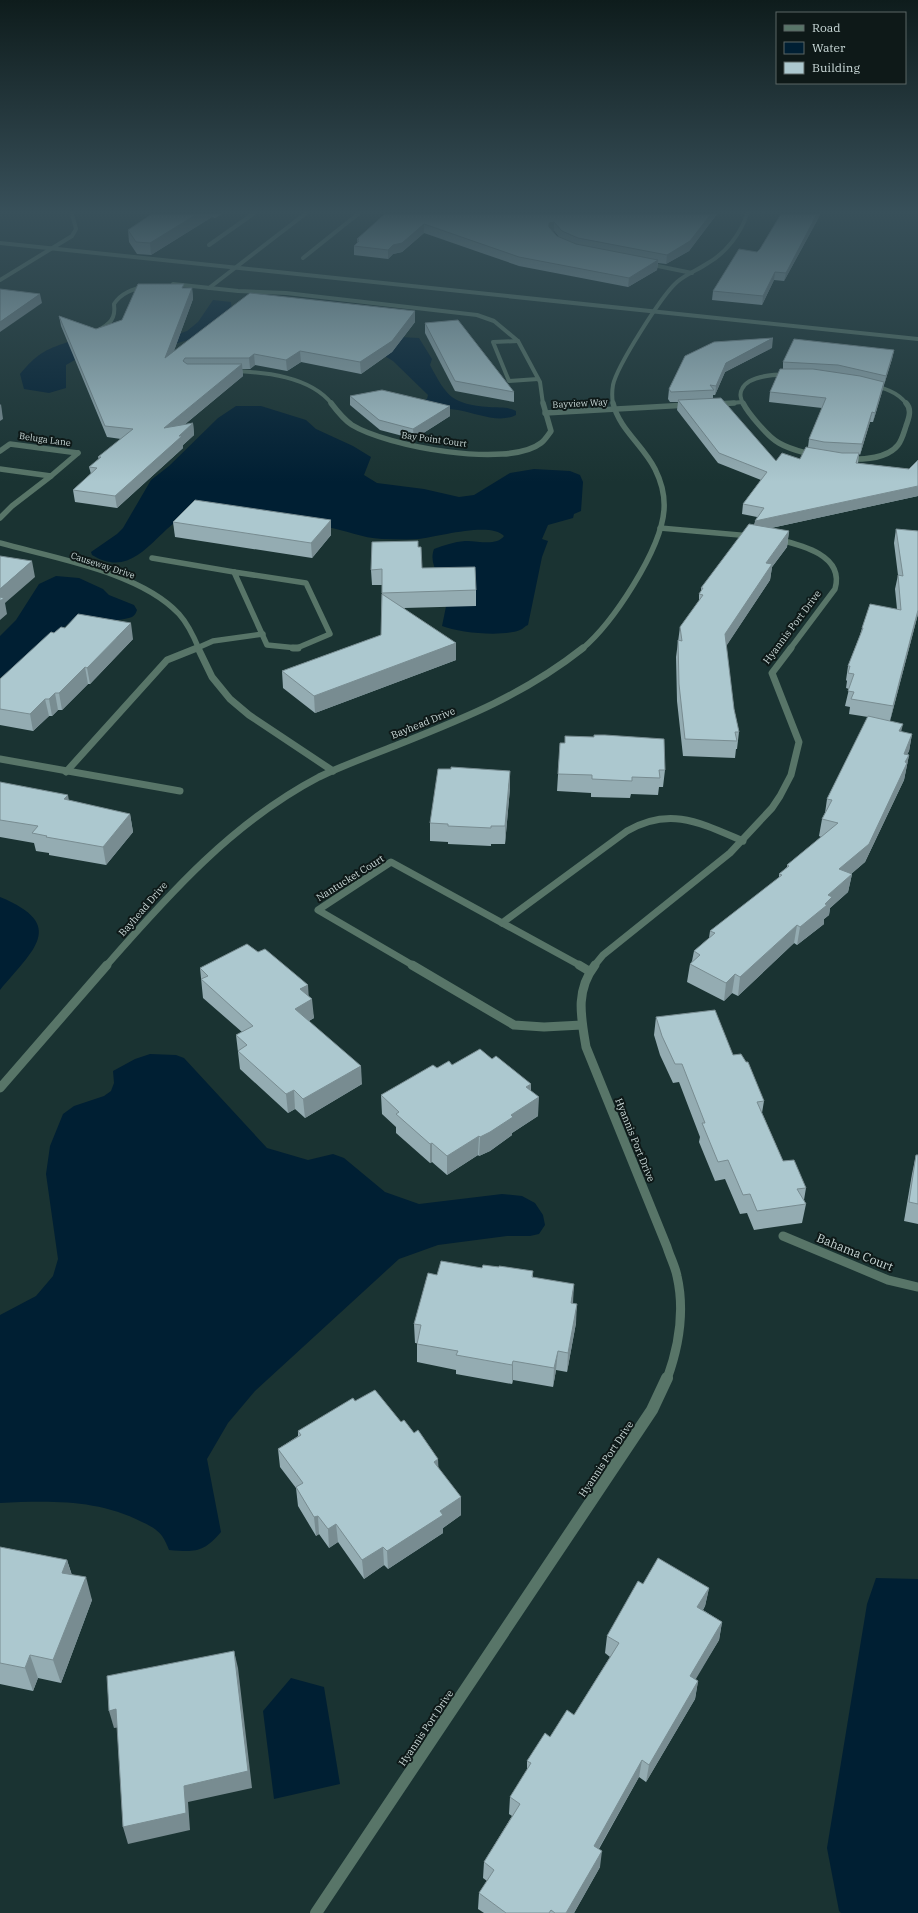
<svg xmlns="http://www.w3.org/2000/svg" width="918" height="1913" font-family="'IBM Plex Serif',serif">
	<style>
		.water { fill: #001f33 }
		.lines { fill: none; stroke-linecap: round; stroke-linejoin: round }
		.service-far1 { stroke: #587568; stroke-width: 4 }
		.service { stroke: #587568; stroke-width: 7 }
		.minor-far4 { stroke: #587568; stroke-width: 4 }
		.minor-far3 { stroke: #587568; stroke-width: 5.5 }
		.minor-far2 { stroke: #587568; stroke-width: 7 }
		.minor-far1 { stroke: #587568; stroke-width: 9 }
		.minor { stroke: #587568; stroke-width: 12 }
		.tertiary { stroke: #587568; stroke-width: 4 }
		.wall { fill: #94acb2; fill-rule: evenodd }
		.shaded-wall { fill: #788c91 }
		.building { fill: #acc8cf; stroke: #788c91 }
		.labels { text-anchor: middle; dominant-baseline: central; stroke-width: 4; stroke-linejoin: round; paint-order: stroke }
		.far-street-label { font-size: 9px; fill: #cbdad9; stroke: #0e1918 }
		.street-label { font-size: 10px; fill: #cbdad9; stroke: #0e1918 }
		.near-street-label { font-size: 12px; fill: #cbdad9; stroke: #0e1918 }
	</style>
	<rect width="100%" height="100%" fill="#1a3332"/>
	<!-- water -->
	<g class="water">
		<path d="M213,300L231,302L232,311L359,335L419,338L432,359L430,365C447,397 452,404 489,407C499,408 506,406 516,411V415C499,424 476,413 458,410C444,408 429,407 415,405L427,399L428,395L393,361L383,355L194,338L159,349L144,346L187,331L198,322Z"/>
		<path d="M68,342L87,353L66,365V388L49,393L24,389L20,374C37,354 44,350 68,342Z"/>
		<path d="M236,406H261L306,420L316,429L353,446L371,457L364,475L377,483L424,489L459,497L474,495L510,473L534,469L570,471L580,475L583,482L581,511L574,514L573,518L548,525L542,539L548,541L542,557L528,625C525,626 523,629 520,630C503,637 459,633 442,626L449,592C441,578 428,565 434,549C444,545 454,542 465,541C476,540 496,547 504,536C491,521 437,537 418,539C407,540 394,539 382,539C362,538 345,530 326,527C297,522 268,520 239,516C228,514 210,509 200,511C159,516 141,585 92,555L91,552L117,534L123,528L151,480L169,466L218,418Z"/>
		<path d="M56,576L79,578L103,589L109,595L134,605L137,610C136,613 135,615 132,617C116,623 87,620 68,624L0,678V636L16,620L39,584Z"/>
		<path d="M0,897C68,925 33,950 0,990Z"/>
		<path d="M150,1054L176,1055L184,1058L267,1148L308,1160L333,1154L344,1158L385,1192L419,1204L502,1194L522,1196L535,1203L543,1215L545,1225L539,1234L530,1236H507L438,1245L399,1259L255,1391L228,1423L207,1459L221,1532C203,1553 195,1552 169,1550C167,1545 165,1540 162,1536C158,1530 149,1525 142,1522C97,1499 49,1501 0,1503V1315L36,1296L53,1276L58,1259L46,1174L50,1146L63,1114L74,1106L104,1096L111,1091L114,1083L113,1071L135,1059Z"/>
		<polygon points="876,1578 918,1579 918,1913 841,1913 839,1911 827,1848 867,1604"/>
		<polygon points="291,1678 324,1687 340,1784 274,1799 263,1711"/>
	</g>
	<g class="lines">
		<!-- service-far1 -->
		<g class="service-far1">
			<polyline points="209,245 253,214"/>
			<polyline points="303,258 358,214"/>
			<polyline points="518,341 493,342 509,381 538,379"/>
		</g>
		<!-- service -->
		<path class="service" d="M502,923L627,831C670,806 701,823 743,841"/>
		<!-- minor-far4 -->
		<g class="minor-far4">
			<polyline points="648,264 692,273"/>
			<polyline points="0,280 72,236 76,229 72,214"/>
			<polyline points="173,284 238,291 286,293 477,315 494,321 518,341 540,382 543,404"/>
			<polyline points="209,288 305,214"/>
			<path d="M97,331C110,324 116,319 114,304C121,293 133,289 146,286"/>
			<path d="M232,371C264,372 310,376 332,404"/>
			<path d="M613,404C612,398 612,391 613,385C617,366 662,295 677,282C686,274 698,270 708,263C726,253 741,233 747,214"/>
			<polyline points="721,404 742,402"/>
			<path d="M743,404C741,399 739,394 742,389C754,361 867,380 890,391C897,394 902,398 907,404"/>
		</g>
		<!-- minor-far3 -->
		<g class="minor-far3">
			<path d="M331,403C337,411 343,419 352,425C386,446 508,469 541,443C545,440 548,435 551,431L543,403"/>
			<path d="M743,403C748,413 768,437 779,443C803,457 879,470 898,445C902,440 904,432 906,426C909,418 912,409 906,403"/>
			<polyline points="716,404 734,403"/>
			<polyline points="545,413 688,405"/>
			<polyline points="0,451 10,444 78,453"/>
			<polyline points="0,469 51,476 78,453"/>
			<polyline points="0,518 12,506 51,476"/>
			<polyline points="660,528 751,536"/>
			<path d="M776,539C801,545 845,555 835,589L790,649"/>
			<path d="M0,543C54,558 140,572 179,614C188,624 194,637 199,649"/>
			<polyline points="152,558 234,572"/>
			<polygon points="234,572 306,583 330,634 297,648 267,645"/>
			<polyline points="195,649 213,641 263,634"/>
			<path d="M582,649C613,623 661,550 664,510C665,496 661,481 655,469C643,445 619,429 613,403"/>
		</g>
		<!-- minor-far2 -->
		<g class="minor-far2">
			<polyline points="198,648 212,677 230,699 249,715 333,771"/>
			<polyline points="293,648 298,648"/>
			<polyline points="0,759 180,791"/>
			<polyline points="66,772 167,660 197,648"/>
			<path d="M106,966C169,894 233,822 319,777C344,765 371,755 397,745C465,718 525,694 583,648"/>
			<polyline points="414,966 318,910 391,862 581,966"/>
			<polyline points="594,966 603,955 730,853 772,808 780,796 791,775 799,742 772,673 791,648"/>
		</g>
		<!-- minor-far1 -->
		<g class="minor-far1">
			<polyline points="412,965 514,1025 544,1027 582,1025"/>
			<polyline points="579,965 589,971"/>
			<path d="M595,965C575,991 581,1017 586,1047L667,1247C670,1257 675,1266 677,1276C685,1311 679,1346 667,1379"/>
			<polyline points="0,1088 107,965"/>
			<polyline points="783,1236 888,1280 918,1287"/>
		</g>
		<!-- minor -->
		<polyline class="minor" points="316,1913 652,1410 667,1378"/>
		<!-- tertiary -->
		<polyline class="tertiary" points="0,243 918,339"/>
	</g>
	<!-- wall -->
	<g class="wall">
		<polygon points="152,214 221,214 215,218 212,217 151,255 137,254 129,242 128,230"/>
		<path d="M385,214H717L689,251L666,264L658,263L657,270L628,287L519,266L424,233L402,252L393,254L388,259L354,255V246L357,243V239ZM553,231H554L559,237L557,236Z"/>
		<polygon points="781,214 820,214 819,217 784,281 774,280 762,305 712,300 713,291 757,252 760,249"/>
		<polygon points="184,288 192,288 193,299 173,353 415,322 392,352 361,374 301,362 287,371 255,365 250,369 242,369 243,376 184,425 193,423 194,435 183,445 183,448 117,508 75,502 73,490 91,474 89,467 99,460 98,457 121,439 107,437 61,326 59,316 96,329 122,320"/>
		<polygon points="425,323 514,392 514,402 455,391 425,333"/>
		<polygon points="772,348 725,372 715,395 713,395 713,399 776,461 800,459 808,447 809,439 822,408 769,402 770,392 783,369 783,362 894,350 892,359 884,385 882,392 873,422 870,422 860,455 859,454 858,463 909,469 918,460 918,496 771,528 789,531 787,547 772,567 770,580 726,646 734,709 739,732 737,749 736,749 735,758 683,756 677,701 676,657 680,627 699,602 699,594 701,592 701,588 754,525 757,517 742,514 743,504 761,480 718,463 677,410 678,402 670,402 668,399 669,389"/>
		<polygon points="350,396 450,416 414,439 380,430 350,405"/>
		<polygon points="331,520 331,535 312,558 175,537 173,522"/>
		<polygon points="896,529 918,531 918,614 890,721 901,732 912,734 909,751 907,754 909,755 904,780 865,862 851,874 852,874 848,892 830,908 829,915 824,919 824,924 797,945 794,943 738,996 732,993 724,1001 687,982 690,964 692,961 694,951 709,938 710,931 779,878 779,874 787,867 787,865 821,837 819,836 822,819 825,813 827,799 868,717 849,714 850,707 845,706 849,689 846,688 847,681 846,680 848,666 860,635 862,628 897,609 895,589 898,575 894,543"/>
		<polygon points="418,547 422,568 476,590 476,606 404,608 456,660 315,713 283,688 282,671 381,635 382,585 372,585 371,570"/>
		<polygon points="54,633 133,639 90,684 88,684 62,710 58,710 52,716 49,716 33,731 0,725 0,679"/>
		<polygon points="560,743 665,770 663,787 659,787 658,795 631,794 630,798 591,797 591,793 557,791"/>
		<polygon points="0,782 69,801 130,814 133,832 106,865 49,855 49,853 36,851 34,843 0,837"/>
		<polygon points="510,788 505,844 491,844 491,846 448,844 448,842 430,841 430,823"/>
		<polygon points="200,968 309,997 314,1018 309,1021 362,1084 305,1118 295,1109 288,1113 240,1069 236,1035 242,1032 203,998"/>
		<polygon points="656,1017 733,1055 764,1101 762,1113 783,1161 806,1188 804,1200 806,1204 802,1223 754,1230 747,1213 740,1214 725,1179 715,1181 699,1142 700,1137 679,1082 673,1083 660,1055 654,1035"/>
		<polygon points="492,1059 531,1084 531,1091 538,1116 512,1133 512,1135 490,1151 479,1156 478,1155 447,1175 432,1162 430,1163 396,1133 396,1127 382,1114 381,1095 437,1068 452,1065"/>
		<polygon points="916,1155 918,1155 918,1224 904,1221 912,1174"/>
		<polygon points="482,1268 533,1271 533,1277 573,1303 576,1323 567,1372 556,1370 553,1387 513,1380 512,1384 456,1374 456,1370 417,1362 417,1343 415,1343 414,1324 437,1275"/>
		<polygon points="355,1401 401,1422 414,1433 438,1459 438,1468 461,1497 461,1515 443,1528 443,1533 388,1569 384,1565 364,1579 338,1542 329,1548 319,1534 316,1536 298,1506 296,1488 280,1467 278,1449 298,1436 298,1431"/>
		<polygon points="0,1547 67,1560 72,1575 92,1600 61,1683 38,1678 33,1691 0,1684"/>
		<polygon points="643,1584 709,1588 705,1606 703,1610 722,1622 719,1640 695,1679 698,1681 695,1699 646,1782 639,1777 599,1849 600,1867 574,1913 484,1913 478,1909 479,1893 487,1881 483,1878 484,1862 512,1816 509,1814 510,1797 527,1771 527,1761 550,1737 574,1715 610,1657 605,1653 607,1636"/>
	</g>
	<!-- shaded-wall -->
	<g class="shaded-wall">
		<polygon points="197,214 212,214 212,217 151,255 150,243"/>
		<polygon points="215,214 221,214 215,218"/>
		<polygon points="711,214 717,214 689,251 666,264 667,255"/>
		<polygon points="817,214 820,214 819,217 784,281 786,273"/>
		<polygon points="554,222 554,231 549,232 549,223"/>
		<polygon points="424,224 424,233 402,252 393,254 388,259 388,250 393,245"/>
		<polygon points="658,260 657,270 628,287 629,278"/>
		<polygon points="775,272 774,280 762,305 763,296"/>
		<polygon points="192,288 193,299 167,370 165,358"/>
		<polygon points="40,294 42,303 0,332 0,322"/>
		<polygon points="415,311 415,322 392,352 361,374 360,362"/>
		<polygon points="773,338 772,348 725,372 715,395 716,386 726,363"/>
		<polygon points="894,350 892,359 884,385 886,376"/>
		<polygon points="300,351 301,362 287,371 286,360"/>
		<polygon points="254,354 255,365 250,369 249,358"/>
		<polygon points="242,364 243,376 166,440 164,428"/>
		<polygon points="884,382 882,392 873,422 875,413"/>
		<polygon points="1,404 3,419 0,421 0,405"/>
		<polygon points="450,406 450,416 414,439 413,429"/>
		<polygon points="872,412 870,422 860,455 862,444"/>
		<polygon points="193,423 194,435 183,445 183,448 117,508 115,496 179,436"/>
		<polygon points="918,486 918,496 753,532 755,521"/>
		<polygon points="331,520 331,535 312,558 311,543"/>
		<polygon points="789,531 787,547 772,567 770,580 723,651 725,634 766,563"/>
		<polygon points="32,561 35,577 5,603 7,614 0,620 0,589"/>
		<polygon points="918,610 918,614 890,721 893,706"/>
		<polygon points="131,623 133,639 90,684 87,668"/>
		<polygon points="456,643 456,660 315,713 314,696"/>
		<polygon points="85,667 88,684 62,710 59,693"/>
		<polygon points="55,693 58,710 52,716 49,699"/>
		<polygon points="45,699 49,716 33,731 30,714"/>
		<polygon points="903,724 899,741 899,731"/>
		<polygon points="912,734 909,751 900,771 904,754"/>
		<polygon points="909,755 904,780 865,862 836,887 839,869 905,762"/>
		<polygon points="510,771 510,788 505,844 505,826"/>
		<polygon points="68,795 71,813 64,799"/>
		<polygon points="130,814 133,832 106,865 103,847"/>
		<polygon points="852,874 848,892 830,908 829,915 824,919 824,924 797,945 800,927 828,895"/>
		<polygon points="797,925 794,943 738,996 740,977"/>
		<polygon points="735,974 732,993 724,1001 726,983"/>
		<polygon points="308,985 309,1001 312,999 314,1018 296,1027 295,1009 300,989"/>
		<polygon points="361,1066 362,1084 305,1118 303,1099"/>
		<polygon points="531,1084 530,1103 526,1087"/>
		<polygon points="294,1090 295,1109 288,1113 286,1094"/>
		<polygon points="539,1097 538,1116 512,1133 512,1135 490,1151 479,1156 480,1137 511,1115"/>
		<polygon points="479,1136 478,1155 447,1175 447,1156"/>
		<polygon points="432,1143 432,1162 430,1163 430,1144"/>
		<polygon points="574,1284 573,1303 570,1322 571,1303"/>
		<polygon points="577,1304 576,1323 567,1372 568,1353"/>
		<polygon points="558,1351 556,1370 553,1387 554,1368"/>
		<polygon points="513,1361 513,1380 512,1384 512,1365"/>
		<polygon points="438,1459 439,1478 434,1462"/>
		<polygon points="461,1497 461,1515 443,1528 443,1533 388,1569 387,1551 440,1511"/>
		<polygon points="318,1516 319,1534 316,1536 314,1517"/>
		<polygon points="336,1524 338,1542 329,1548 328,1529"/>
		<polygon points="383,1547 384,1565 364,1579 362,1560"/>
		<polygon points="67,1560 74,1583 62,1573"/>
		<polygon points="86,1577 92,1600 61,1683 53,1660"/>
		<polygon points="709,1588 705,1606 694,1625 697,1607"/>
		<polygon points="722,1622 719,1640 687,1694 690,1676"/>
		<polygon points="234,1651 238,1668 252,1788 188,1802 190,1830 128,1844 123,1827 184,1786"/>
		<polygon points="30,1655 38,1678 33,1691 25,1668"/>
		<polygon points="698,1681 695,1699 646,1782 649,1765"/>
		<polygon points="116,1709 121,1727 114,1728 109,1711"/>
		<polygon points="642,1760 639,1777 591,1862 594,1846"/>
		<polygon points="602,1851 600,1867 574,1913 566,1913"/>
	</g>
	<!-- building -->
	<g class="building">
		<polygon points="152,214 197,214 150,243 136,242 128,230"/>
		<polygon points="385,214 711,214 690,241 667,255 578,238 562,231 554,222 549,223 549,227 557,236 576,244 658,260 629,278 519,257 424,224 402,243 393,245 388,250 354,246 359,241 357,241 359,239 357,239"/>
		<polygon points="781,214 817,214 786,273 775,272 763,296 713,291 739,249 757,252 760,249"/>
		<polygon points="138,284 184,284 182,288 192,288 165,358 250,293 415,311 392,341 360,362 300,351 286,360 254,354 249,358 185,358 183,361 187,364 242,364 164,428 193,423 179,436 182,436 115,496 73,490 97,468 89,467 101,457 98,457 133,429 105,426 59,316 96,329 122,320"/>
		<polygon points="0,289 40,294 0,322"/>
		<polygon points="458,320 514,392 455,381 425,323"/>
		<polygon points="773,338 726,363 716,386 710,385 714,390 671,392 669,389 685,356 714,342"/>
		<polygon points="794,339 894,350 886,376 838,365 783,362"/>
		<polygon points="780,369 813,369 860,376 884,382 875,413 872,412 862,444 824,442 809,439 826,398 770,392"/>
		<polygon points="382,390 450,406 413,429 379,420 350,396"/>
		<polygon points="721,398 776,461 782,453 800,459 806,447 842,453 859,453 856,463 909,469 918,460 918,486 755,521 764,508 743,504 767,472 719,453 678,400"/>
		<polygon points="195,500 331,520 311,543 173,522"/>
		<polygon points="749,524 789,531 766,563 772,564 725,634 734,709 739,732 735,732 737,741 685,739 679,684 678,640 682,641 680,627 703,595 699,594 703,588 701,588"/>
		<polygon points="896,529 918,531 918,610 893,706 851,699 854,692 848,691 854,674 848,673 850,666 848,666 863,628 862,628 870,604 901,610 898,575 903,576"/>
		<polygon points="418,541 418,547 421,547 422,568 475,567 476,590 382,593 382,569 371,570 372,542"/>
		<polygon points="0,556 32,561 0,589"/>
		<polygon points="382,594 456,643 314,696 282,671 381,635"/>
		<polygon points="0,597 4,598 0,601"/>
		<polygon points="78,614 131,623 87,668 85,667 59,693 55,693 49,699 45,699 30,714 0,709 0,679 51,632 54,633 61,627 65,628"/>
		<polygon points="868,716 903,724 899,731 912,734 904,754 909,755 905,762 907,763 869,844 839,869 852,874 828,895 832,897 825,904 827,905 800,927 797,925 740,977 735,974 726,983 690,964 700,955 694,951 715,933 710,931 782,875 779,874 789,866 787,865 838,823 822,819 832,800 827,799"/>
		<polygon points="594,735 605,735 664,739 665,770 659,770 660,778 632,777 632,781 592,779 592,775 558,774 560,743 565,743 565,736 594,737"/>
		<polygon points="451,767 510,771 505,826 491,826 491,828 448,826 448,824 430,823 438,769 451,769"/>
		<polygon points="0,782 68,795 64,799 130,814 103,847 46,837 47,836 32,833 38,826 0,820"/>
		<polygon points="247,944 258,952 265,949 308,985 300,989 312,999 295,1009 361,1066 303,1099 294,1090 286,1094 238,1051 247,1045 236,1035 253,1026 201,979 208,976 200,968"/>
		<polygon points="715,1010 733,1055 741,1054 746,1062 748,1062 764,1101 757,1102 783,1161 794,1160 806,1188 797,1189 806,1204 757,1211 750,1194 743,1195 728,1160 718,1162 702,1123 705,1123 682,1064 675,1064 662,1036 656,1017"/>
		<polygon points="480,1049 492,1059 496,1056 531,1084 526,1087 539,1097 511,1115 513,1117 490,1132 480,1137 479,1136 447,1156 432,1143 430,1144 396,1114 399,1112 381,1095 433,1065 437,1068 449,1061 452,1065"/>
		<polygon points="916,1155 918,1155 918,1204 909,1202"/>
		<polygon points="441,1261 482,1268 483,1265 499,1267 499,1266 533,1271 532,1277 574,1284 571,1303 577,1304 568,1353 558,1351 554,1368 513,1361 512,1365 456,1355 458,1351 417,1344 421,1325 414,1324 428,1273 437,1275"/>
		<polygon points="375,1390 401,1422 404,1420 414,1433 418,1430 438,1459 434,1462 461,1497 440,1511 443,1515 387,1551 383,1547 362,1560 336,1524 328,1529 318,1516 314,1517 296,1487 303,1483 278,1449 301,1435 298,1431 353,1398 355,1401"/>
		<polygon points="0,1547 67,1560 62,1573 86,1577 53,1660 30,1655 25,1668 0,1663"/>
		<polygon points="658,1558 709,1588 697,1607 722,1622 690,1676 698,1681 649,1765 642,1760 594,1846 602,1851 566,1913 555,1913 551,1910 549,1913 506,1913 479,1893 494,1870 484,1862 520,1804 510,1797 531,1763 527,1761 545,1733 550,1737 567,1710 574,1715 619,1643 607,1636 638,1581 643,1584"/>
		<polygon points="234,1651 248,1771 184,1786 186,1813 123,1827 116,1709 109,1711 107,1676"/>
	</g>
	<!-- sky -->
	<linearGradient id="sky" x2="0" y2="1"><stop stop-color="#0e1c1c"/><stop offset="0.44" stop-color="#38505a"/><stop offset="1" stop-color="#38505a" stop-opacity="0"/></linearGradient>
	<rect width="918" height="482" fill="url(#sky)"/>
	<g class="labels">
		<!-- far-street labels -->
		<g class="far-street-label">
			<text transform="translate(580 403) rotate(-3)">Bayview Way</text>
			<text transform="translate(45 439) rotate(8)">Beluga Lane</text>
			<text transform="translate(434 439) rotate(8)">Bay Point Court</text>
			<text transform="translate(103 565) rotate(18)">Causeway Drive</text>
		</g>
		<!-- street labels -->
		<g class="street-label">
			<text transform="translate(792 627) rotate(-53)">Hyannis Port Drive</text>
			<text transform="translate(423 723) rotate(-22)">Bayhead Drive</text>
			<text transform="translate(350 878) rotate(-32)">Nantucket Court</text>
			<text transform="translate(143 909) rotate(-49)">Bayhead Drive</text>
			<text transform="translate(635 1140) rotate(68)">Hyannis Port Drive</text>
			<text transform="translate(606 1459) rotate(-56)">Hyannis Port Drive</text>
			<text transform="translate(426 1728) rotate(-56)">Hyannis Port Drive</text>
		</g>
		<!-- near-street labels -->
		<g class="near-street-label">
			<text transform="translate(855 1252) rotate(22)">Bahama Court</text>
		</g>
	</g>
	<!-- legend -->
	<rect x="776" y="12" width="130" height="72" fill="#0e1918" stroke="#5a6665"/>
	<rect x="784" y="25" width="20" height="6" fill="#587568" stroke="#5a6665"/>
	<text x="812" y="32" font-size="12" fill="#cbdad9">Road</text>
	<rect x="784" y="42" width="20" height="12" fill="#001f33" stroke="#5a6665"/>
	<text x="812" y="52" font-size="12" fill="#cbdad9">Water</text>
	<rect x="784" y="62" width="20" height="12" fill="#acc8cf" stroke="#5a6665"/>
	<text x="812" y="72" font-size="12" fill="#cbdad9">Building</text>
</svg>
